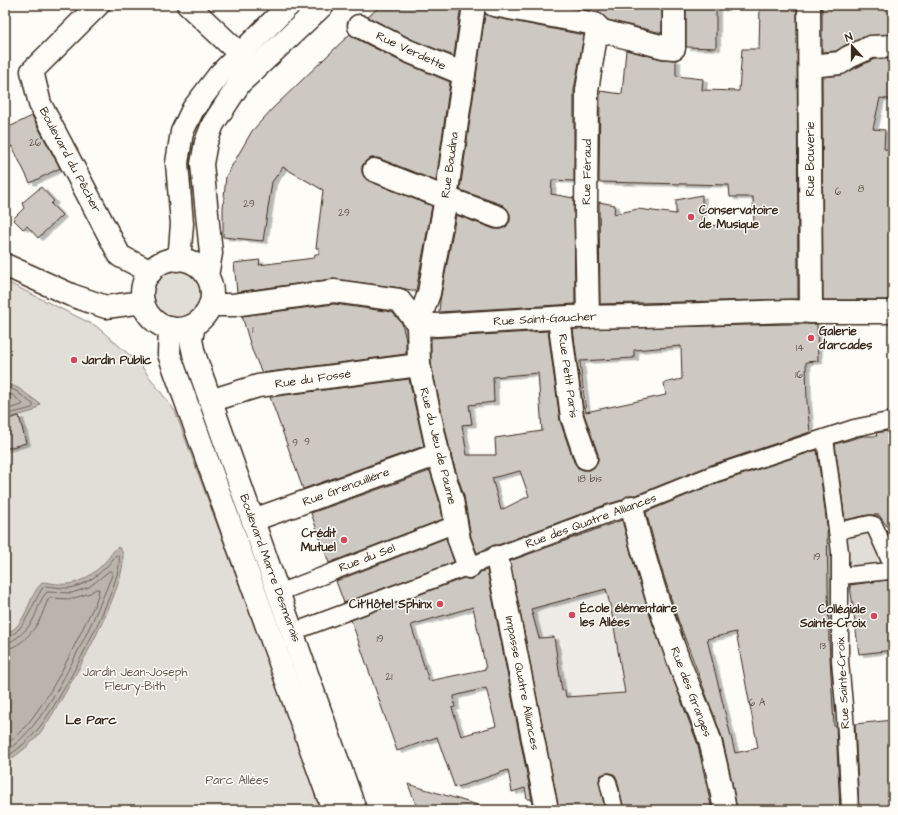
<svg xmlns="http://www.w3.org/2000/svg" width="898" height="815" font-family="'Architects Daughter',sans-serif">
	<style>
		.built { fill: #efece7 }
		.green { fill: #e1ded7; stroke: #8e847a }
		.water { fill: #bbb4ad; stroke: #887d74 }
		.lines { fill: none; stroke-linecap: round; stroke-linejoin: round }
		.shore { stroke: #6e6157; stroke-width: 1 }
		.building { fill: #cdc8c2; stroke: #3b2a1e; fill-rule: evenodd; filter: url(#shadow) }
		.pedestrian-casing { stroke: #3b2a1e; stroke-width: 19 }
		.minor-casing { stroke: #3b2a1e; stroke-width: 25 }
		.tertiary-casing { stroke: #3b2a1e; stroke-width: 25 }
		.secondary-casing { stroke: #3b2a1e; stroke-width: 25 }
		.pedestrian { stroke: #fdfcf7; stroke-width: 16 }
		.minor { stroke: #fdfcf7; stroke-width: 22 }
		.tertiary { stroke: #fdfcf7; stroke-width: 22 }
		.secondary { stroke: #fdfcf7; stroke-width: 22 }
		.poi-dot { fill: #d1495b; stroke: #fdfcf7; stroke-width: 1.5 }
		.labels { text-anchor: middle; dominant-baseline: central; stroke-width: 3; stroke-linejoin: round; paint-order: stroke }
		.number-label { font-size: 10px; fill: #605247 }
		.street-label { font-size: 12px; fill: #3b2a1e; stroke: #fdfcf7 }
		.poi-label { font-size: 12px; font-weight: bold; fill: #3b2a1e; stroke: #fdfcf7; text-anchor: start }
		.park-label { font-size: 12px; fill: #64574c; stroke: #fdfcf7 }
		.neighbourhood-label { font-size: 13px; font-weight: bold; fill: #3b2a1e; stroke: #fdfcf7 }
	</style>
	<defs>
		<filter id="shadow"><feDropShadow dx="4.5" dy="2.5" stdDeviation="0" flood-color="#0004"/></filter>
	</defs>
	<rect width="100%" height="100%" fill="#fdfcf7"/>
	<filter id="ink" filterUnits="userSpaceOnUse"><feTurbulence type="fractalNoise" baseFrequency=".025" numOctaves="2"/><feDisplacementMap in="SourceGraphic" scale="8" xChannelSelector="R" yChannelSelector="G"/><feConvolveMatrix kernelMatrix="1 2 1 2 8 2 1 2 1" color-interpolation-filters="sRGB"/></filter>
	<g filter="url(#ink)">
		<!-- built -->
		<polygon class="built" points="577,535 588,577 602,573 639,635 662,631 671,656 628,661 632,693 548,699 513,560"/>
		<!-- green -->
		<g class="green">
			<circle cx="177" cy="295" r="25"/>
			<polygon points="5,281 96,326 139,363 175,411 323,810 5,810"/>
			<polygon points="872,521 882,568 844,575 838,526"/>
		</g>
		<!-- water -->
		<g class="water">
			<polygon points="5,382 18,388 39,403 40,404 34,411 5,419"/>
			<path d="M118,547C145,561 57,709 43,729C33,743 19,754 5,763V634C23,628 27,606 35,592C37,588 40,585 43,582C51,583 60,585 68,584C82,583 97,571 106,561C110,557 113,550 118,547Z"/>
		</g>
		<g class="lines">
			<!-- shore -->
			<g class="shore">
				<polyline points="5,386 16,391 34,405 32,408 5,415"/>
				<polyline points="5,392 14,396 23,404 22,405 5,410"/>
				<path d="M5,637C25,635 33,600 44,586C52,586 62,589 70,588C87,585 106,570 116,555L119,556C125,582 58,705 39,728C29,740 18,750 5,758"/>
				<path d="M5,643C16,642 29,628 34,618C38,609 40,599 47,592L72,593L89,587L109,571H112V575C97,613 80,649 60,685C45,711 30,735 5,752"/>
				<path d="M5,649C19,648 32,633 39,621C43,614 45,605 49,598L71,599L90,593L96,589H99C98,601 89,615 84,626C66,663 39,722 5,745"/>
			</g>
		</g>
		<!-- building -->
		<g class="building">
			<polygon points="381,5 461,5 454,56 413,40 368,17"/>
			<polygon points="562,5 662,5 662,33 608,20 603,15 597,12"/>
			<polygon points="686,5 716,5 716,48 686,47"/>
			<polygon points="760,5 797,5 798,299 600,304 599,202 615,205 614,214 638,209 676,214 676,200 702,195 702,225 754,227 753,197 730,197 729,185 599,182 600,91 622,94 626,50 661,59 676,60 676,76 703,79 702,90 739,91 742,49 759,49"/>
			<polygon points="822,5 891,5 893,34 866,36 844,46 836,51 822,52"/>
			<polygon points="485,14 492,17 584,35 574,90 574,181 552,180 551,194 574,198 575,304 439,312 440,301 456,215 494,229 501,229 506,227 510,221 510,214 507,209 503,205 460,190"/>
			<polygon points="350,34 353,37 402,62 450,82 436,181 378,158 372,158 367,160 362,166 362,172 364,177 369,181 432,206 416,291 401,288 332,279 237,292 234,263 260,260 259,265 314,258 315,254 319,254 319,248 316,248 323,190 283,167 272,182 263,241 223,237 223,208 226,176 252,131 273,108"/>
			<polygon points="874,59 893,59 893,100 880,98 873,129 885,130 884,149 893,150 893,300 823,300 822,77 842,75"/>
			<polygon points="32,116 60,168 30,183 12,146 9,148 5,139 5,129"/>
			<polygon points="41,187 54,201 51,204 62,215 38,238 27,226 23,229 13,219 24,208 22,203"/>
			<polygon points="334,304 392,312 402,323 406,340 406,354 262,373 252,350 242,316"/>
			<path d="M790,324H817L818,361L806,362L807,402L810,432L711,465L636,495H629L622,500L605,505L498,545H494L477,553L471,537L464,496L452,459L431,364V338L548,331L560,421L574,462L578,468L584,470H590L596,466L598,460V454L584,414L573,329ZM681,346L682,379L664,383L666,395L586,412L580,361L634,358V350ZM538,373L542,431L495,438L496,455H467L462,425L472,424L469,405L494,402L493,377ZM520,471L529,496L501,510L492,478Z"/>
			<polygon points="409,379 424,446 303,489 270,397"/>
			<polygon points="19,416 26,443 5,449 5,420"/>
			<polygon points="893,430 893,535 879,515 868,515 845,520 835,444 863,436 877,436 876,433"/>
			<path d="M817,450L827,525L829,641L834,726H836L840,810H737L732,782L722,737L677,617L659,561L646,512L717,483ZM736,632L758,748L735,753L707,639Z"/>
			<polygon points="430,471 440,503 443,519 329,563 311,513"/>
			<path d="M622,520L635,568L653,625L698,745L712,810H624L617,779L615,775L611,773H606L601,775L599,780L605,810H559L510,561ZM606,589L611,609L625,693L566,697L565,690L562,691L554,637L539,638L531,609Z"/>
			<polygon points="446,538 454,562 344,603 336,581"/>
			<path d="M487,570L534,810H533L531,799H527L525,788L512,792L508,770L455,788L437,737L397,751L351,620L464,578L467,579H474L478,575L480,572ZM473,607L486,669L429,681L411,625ZM486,688L496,726L461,736L452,708L455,707L454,696Z"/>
			<polygon points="893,579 893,650 859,654 850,585"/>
			<polygon points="893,720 893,810 859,810 855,724"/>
			<polygon points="408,784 481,806 480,810 418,810"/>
		</g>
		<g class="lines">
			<!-- pedestrian casing -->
			<g class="pedestrian-casing">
				<g id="pedestrian">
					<polyline points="825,438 840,552 840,661 845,716 850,810"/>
					<polyline points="837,531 870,524 874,525 892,565 892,568 889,571 841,576"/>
					<polyline points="278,593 456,524"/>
					<polyline points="293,632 608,514 632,507 714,474 854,428 893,420"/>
					<polyline points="608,782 615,810"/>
				</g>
			</g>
			<!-- minor casing -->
			<g class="minor-casing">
				<g id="minor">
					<polyline points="98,5 32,71 40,104 120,256 151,272"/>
					<polyline points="188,5 240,54"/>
					<polyline points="494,5 595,24 602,31 664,47 674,48 674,5"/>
					<polyline points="809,5 811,312"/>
					<polyline points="359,26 408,51 464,74"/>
					<polyline points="810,66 840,63 849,57 871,47 893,46"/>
					<polyline points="374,170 446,198 498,217"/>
					<polyline points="210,305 233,305 334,291 399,300 418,324 437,325 569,317 643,316 790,311 817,312 893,312"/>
					<polyline points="588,317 586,214 587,90 596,36 602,31"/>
					<polyline points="559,318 572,417 586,458"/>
					<polyline points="210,401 258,386 419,365"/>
					<path d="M632,507C643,558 660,609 678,659C688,686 701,713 710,741C716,764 721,787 725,810"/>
					<polyline points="253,520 439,454"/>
					<polyline points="497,557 547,810"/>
					<polyline points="469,567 459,540 452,500 440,462 419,365 418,324 429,293 446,198 474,5"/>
				</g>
			</g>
			<!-- tertiary casing -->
			<g class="tertiary-casing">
				<polyline id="tertiary" points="5,265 71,295 106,307 143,302"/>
			</g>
			<!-- secondary casing -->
			<g class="secondary-casing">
				<g id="secondary">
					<circle cx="177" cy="294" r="35"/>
					<polyline points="177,260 180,249 182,224 177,163 182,132 193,109 219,75 289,5"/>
					<polyline points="207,276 211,253 202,164 206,142 213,124 240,83 323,5"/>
					<polyline points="194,325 191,340 194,354 355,810"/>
					<polyline points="170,328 169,354 333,810"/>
				</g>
			</g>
			<!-- pedestrian -->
			<use href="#pedestrian" class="pedestrian"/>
			<!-- minor -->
			<use href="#minor" class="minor"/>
			<!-- tertiary -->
			<use href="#tertiary" class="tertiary"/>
			<!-- secondary -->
			<use href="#secondary" class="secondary"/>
		</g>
	</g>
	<!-- markers -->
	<g class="poi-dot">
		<circle cx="691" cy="217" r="4"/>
		<circle cx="811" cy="338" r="4"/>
		<circle cx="74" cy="360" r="4"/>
		<circle cx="344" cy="540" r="4"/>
		<circle cx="440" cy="604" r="4"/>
		<circle cx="572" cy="615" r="4"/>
		<circle cx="874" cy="616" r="4"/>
	</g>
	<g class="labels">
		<!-- number labels -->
		<g class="number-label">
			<text x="35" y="143">26</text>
			<text x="861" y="189">8</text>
			<text x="838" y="192">6</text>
			<text x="249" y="204">29</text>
			<text x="344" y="213">29</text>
			<text x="253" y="330">1</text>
			<text x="800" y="348">14</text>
			<text x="799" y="375">16</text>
			<text x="307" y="442">9</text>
			<text x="295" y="443">9</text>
			<text x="590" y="479">18 bis</text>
			<text x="817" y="557">19</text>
			<text x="380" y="639">19</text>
			<text x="823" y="646">13</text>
			<text x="389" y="677">21</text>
			<text x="757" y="703">6 A</text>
		</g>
		<!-- street labels -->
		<g class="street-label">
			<text transform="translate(411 51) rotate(25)">Rue Verdette</text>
			<text transform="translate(810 159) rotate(-90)">Rue Bouverie</text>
			<text transform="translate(70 160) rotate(62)">Boulevard du Pêcher</text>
			<text transform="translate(450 165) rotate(-82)">Rue Baudina</text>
			<text transform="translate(587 172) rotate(-89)">Rue Féraud</text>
			<text transform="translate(545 319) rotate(-3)">Rue Saint-Gaucher</text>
			<text transform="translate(568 376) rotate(82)">Rue Petit Paris</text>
			<text transform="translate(313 379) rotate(-8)">Rue du Fossé</text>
			<text transform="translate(438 446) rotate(76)">Rue du Jeu de Paume</text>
			<text transform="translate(346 487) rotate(-20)">Rue Grenouillère</text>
			<text transform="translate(591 521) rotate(-20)">Rue des Quatre Alliances</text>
			<text transform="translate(367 558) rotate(-21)">Rue du Sel</text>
			<text transform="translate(270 568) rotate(70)">Boulevard Marre Desmarais</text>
			<text transform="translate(522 683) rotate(79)">Impasse Quatre Alliances</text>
			<text transform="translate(843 683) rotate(-93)">Rue Sainte-Croix</text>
			<text transform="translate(691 692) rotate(69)">Rue des Granges</text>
		</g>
		<!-- poi labels -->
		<g class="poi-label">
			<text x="699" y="210">Conservatoire<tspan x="699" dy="14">de Musique</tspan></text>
			<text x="819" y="331">Galerie<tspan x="819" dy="14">d'arcades</tspan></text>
			<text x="82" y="360">Jardin Public</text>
			<text x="336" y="533" text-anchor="end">Crédit<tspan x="336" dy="14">Mutuel</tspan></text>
			<text x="432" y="604" text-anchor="end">Cit'Hôtel Sphinx</text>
			<text x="580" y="608">École élémentaire<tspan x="580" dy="14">les Allées</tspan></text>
			<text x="866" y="609" text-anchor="end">Collégiale<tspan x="866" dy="14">Sainte-Croix</tspan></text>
		</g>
		<!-- park labels -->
		<g class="park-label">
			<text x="135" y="672">Jardin Jean-Joseph<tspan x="135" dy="14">Fleury-Bith</tspan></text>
			<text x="237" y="780">Parc Allées</text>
		</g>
		<!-- neighbourhood labels -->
		<g class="neighbourhood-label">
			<text x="91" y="720">Le Parc</text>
		</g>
	</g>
	<!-- margin -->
	<rect width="898" height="815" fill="none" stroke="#fdfcf7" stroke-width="20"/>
	<rect x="10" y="10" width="878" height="795" fill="none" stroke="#3b2a1e" stroke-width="1.5" filter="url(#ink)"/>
	<!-- north arrow -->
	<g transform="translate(852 46) rotate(339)" stroke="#fdfcf7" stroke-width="3" paint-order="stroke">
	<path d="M0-3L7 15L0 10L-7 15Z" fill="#3b2a1e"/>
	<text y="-6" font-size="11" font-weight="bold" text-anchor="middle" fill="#3b2a1e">N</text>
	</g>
</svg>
